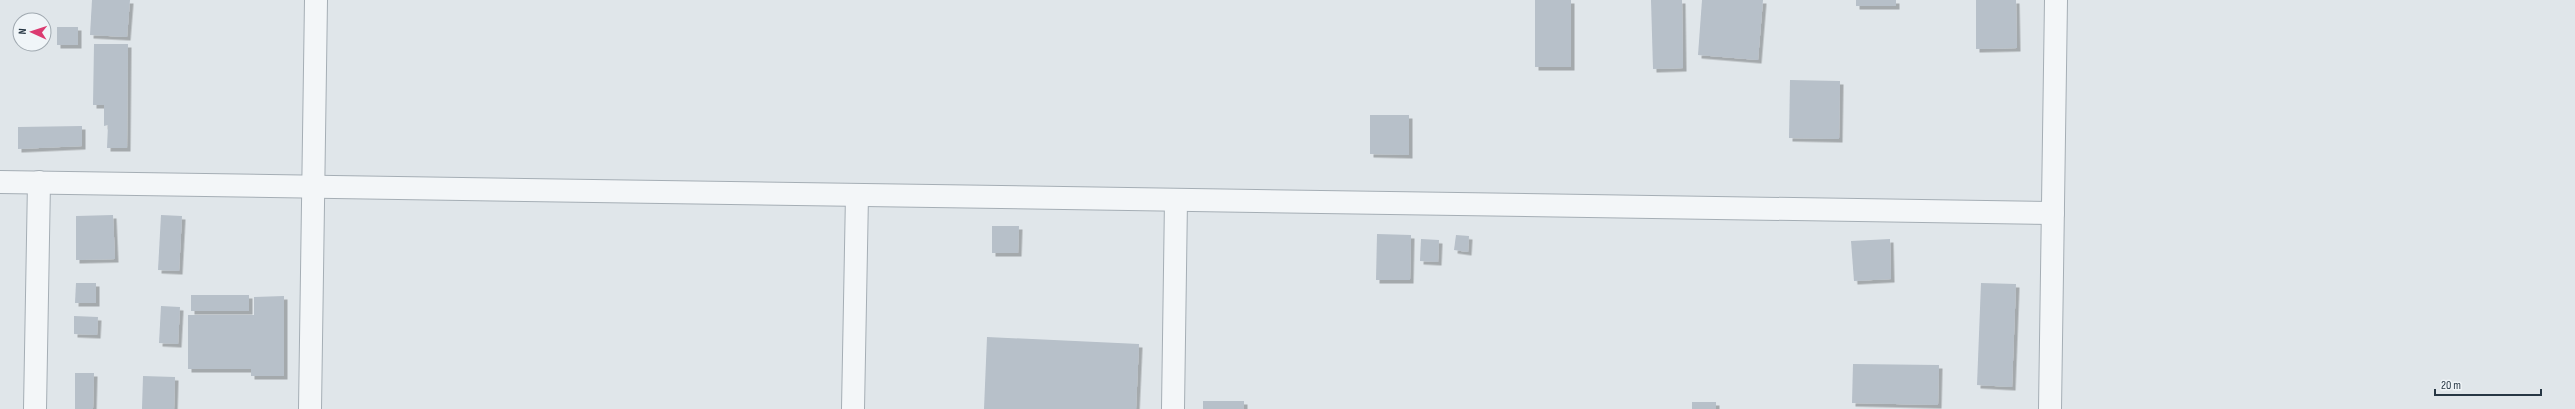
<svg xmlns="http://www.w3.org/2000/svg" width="2575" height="409" font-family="'Sofia Sans Condensed',sans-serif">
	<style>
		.building { fill: #b7c0c9; filter: url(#shadow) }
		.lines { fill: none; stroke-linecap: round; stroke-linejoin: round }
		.minor-casing { stroke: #a5aeb5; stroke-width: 24 }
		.minor { stroke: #f3f6f8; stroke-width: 22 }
	</style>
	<defs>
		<filter id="shadow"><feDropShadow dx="3.5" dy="3.5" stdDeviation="0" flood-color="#0004"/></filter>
	</defs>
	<rect width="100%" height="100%" fill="#e0e6ea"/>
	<!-- building -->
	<g class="building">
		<polygon points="92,0 130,0 127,37 90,35"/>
		<rect x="1535" y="0" width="36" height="67"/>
		<polygon points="1651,0 1682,0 1683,68 1653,69"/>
		<polygon points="1702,0 1763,0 1758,60 1698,55"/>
		<rect x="1856" y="0" width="40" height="6"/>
		<polygon points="1976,0 2016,0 2017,48 1976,49"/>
		<rect x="57" y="27" width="21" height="18"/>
		<polygon points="94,44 128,44 127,148 107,148 108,125 104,126 104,105 93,105"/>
		<polygon points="1790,80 1840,81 1839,139 1789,138"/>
		<polygon points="1370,115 1409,115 1409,155 1370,154"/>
		<polygon points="82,126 82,146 18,149 18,127"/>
		<polygon points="113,215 115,259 76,260 76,216"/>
		<polygon points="161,215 182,216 179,271 158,270"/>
		<polygon points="992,226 1019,226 1018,253 992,253"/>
		<polygon points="1377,234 1411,235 1410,280 1376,280"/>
		<polygon points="1456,235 1469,236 1468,252 1454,250"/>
		<polygon points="1421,239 1439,240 1438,262 1420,261"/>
		<polygon points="1890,239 1891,279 1854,281 1851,241"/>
		<polygon points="76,283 96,283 96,303 75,303"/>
		<polygon points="1981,283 2016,284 2012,387 1977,385"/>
		<rect x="191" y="295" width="58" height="16"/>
		<polygon points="284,296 284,376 251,376 251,369 188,369 188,315 254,315 254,297"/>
		<polygon points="161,306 180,307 178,344 159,343"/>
		<polygon points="74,316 98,317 97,335 74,334"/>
		<polygon points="987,337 1139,344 1136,409 984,409"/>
		<polygon points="1853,364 1939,365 1938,405 1852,403"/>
		<polygon points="75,373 94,373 93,409 75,409"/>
		<polygon points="143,376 175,377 174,409 142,409"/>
		<rect x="1203" y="401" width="41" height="8"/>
		<rect x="1692" y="402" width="24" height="7"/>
	</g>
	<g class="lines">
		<!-- minor casing -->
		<g class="minor-casing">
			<g id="minor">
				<polyline points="0,182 2053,213"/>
				<polyline points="35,409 39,182"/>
				<polyline points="310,409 316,0"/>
				<polyline points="853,409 857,195"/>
				<polyline points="1173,409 1176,200"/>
				<polyline points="2050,409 2056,0"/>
			</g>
		</g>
		<!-- minor -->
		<use href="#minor" class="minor"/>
	</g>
	<!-- north arrow -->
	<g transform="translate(32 32) rotate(273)"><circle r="19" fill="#f0f5f8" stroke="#a0a9b0"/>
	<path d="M0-3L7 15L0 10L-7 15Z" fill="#db3a70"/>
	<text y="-6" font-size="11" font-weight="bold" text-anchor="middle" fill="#273744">N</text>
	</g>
	<!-- scale -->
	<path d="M2435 389v6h106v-6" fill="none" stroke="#273744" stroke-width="2"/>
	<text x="2441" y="389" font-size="12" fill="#273744" stroke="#f0f5f8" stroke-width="3" paint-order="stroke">20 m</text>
</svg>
